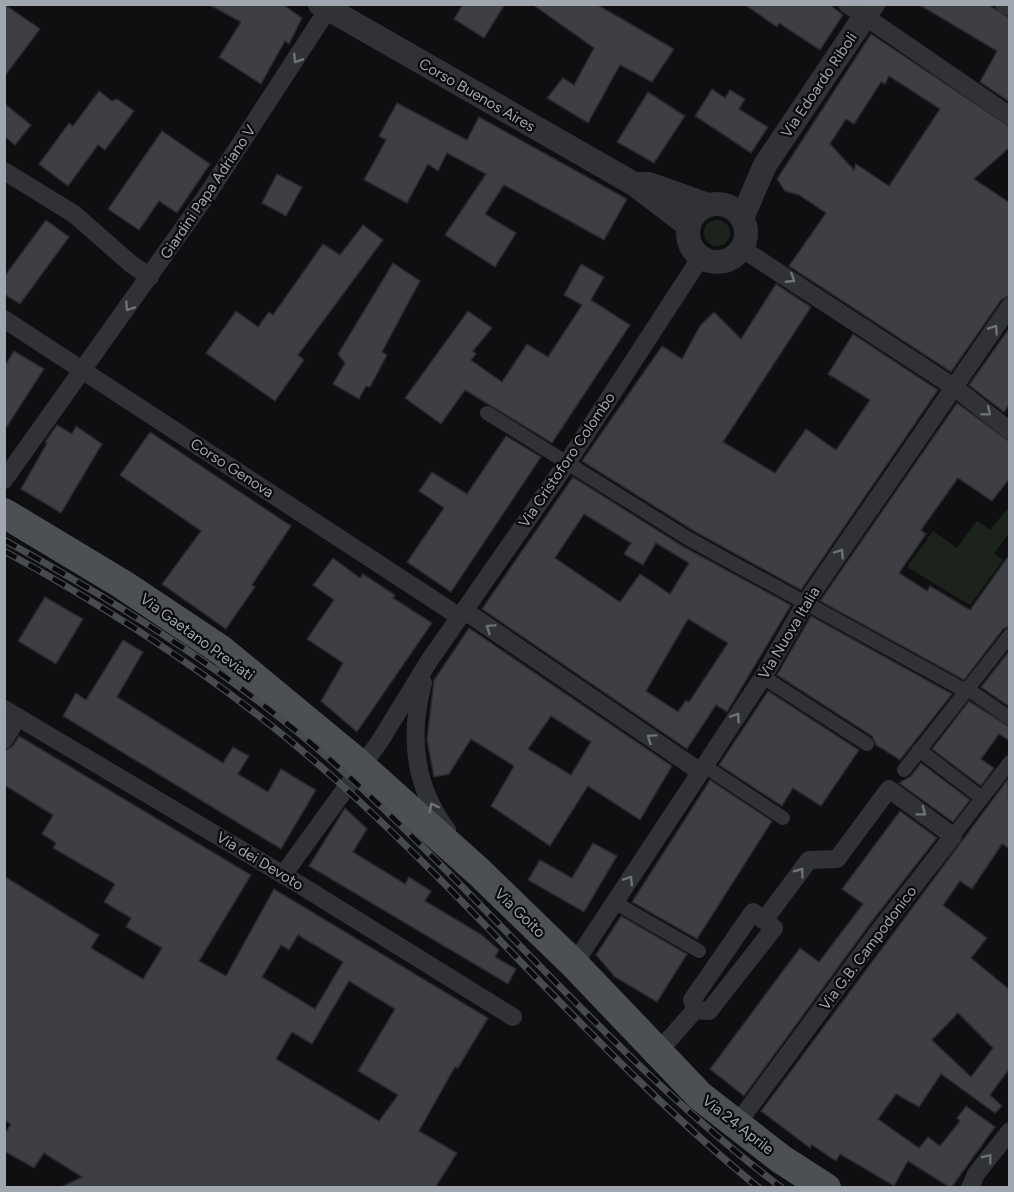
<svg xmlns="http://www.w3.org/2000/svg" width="1014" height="1192" font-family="Figtree,sans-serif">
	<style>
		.green { fill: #1c231c }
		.building { fill: #3e3f44; stroke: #29292d; stroke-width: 1.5; fill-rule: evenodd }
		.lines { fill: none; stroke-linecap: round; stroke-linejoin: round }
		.pedestrian { stroke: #303235; stroke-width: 14 }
		.minor { stroke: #303235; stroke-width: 18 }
		.tertiary { stroke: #303235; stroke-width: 24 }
		.primary { stroke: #4c4f54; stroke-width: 30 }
		.rail-casing { stroke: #474a4e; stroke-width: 7 }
		.rail { stroke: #0a0a0c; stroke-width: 4.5; stroke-dasharray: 14; stroke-linecap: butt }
		.oneway { stroke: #6e7279 }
		.labels { text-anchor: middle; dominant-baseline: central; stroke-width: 4.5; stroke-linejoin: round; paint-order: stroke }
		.street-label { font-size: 15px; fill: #a0a7b1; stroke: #0a0a0c }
	</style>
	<rect width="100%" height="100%" fill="#0f0f11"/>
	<!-- green -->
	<g class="green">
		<circle cx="717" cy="233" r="13"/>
		<polygon points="1009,507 1009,533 994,553 1003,560 970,605 907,567 933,531 957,548 977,521 990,530"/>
	</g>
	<!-- building -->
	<g class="building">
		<polygon points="4,4 40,29 4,77"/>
		<polygon points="208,4 282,4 302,18 289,44 285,41 261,84 219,57 241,22"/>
		<polygon points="463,4 505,4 484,38 454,19"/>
		<polygon points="532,4 596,4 674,49 652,82 620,65 588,123 547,98 563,78 574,85 594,48"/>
		<polygon points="744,4 829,4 843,15 820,50 779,23 777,27"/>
		<polygon points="918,4 987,4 1010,18 1010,102 980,82 997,51"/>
		<path d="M871,34L1010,127V147L974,179L1010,203V295L1001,300L951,372L789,266L826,213L799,195L785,191L777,179ZM889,76L940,109L889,186L856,164L854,170L830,144L846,119L854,124L881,82L885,84Z"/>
		<polygon points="712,89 725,98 730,90 745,99 739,109 768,127 751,153 695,116"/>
		<polygon points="99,91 112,101 117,99 134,111 105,150 98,145 68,186 39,164 69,123 73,126"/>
		<polygon points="648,92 685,116 654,163 617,142"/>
		<polygon points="4,103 31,125 15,145 4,136"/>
		<polygon points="397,103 467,140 479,117 627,199 604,240 504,185 485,214 516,233 495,267 445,235 486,174 447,153 438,171 428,164 407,203 364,180 386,140 379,136"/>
		<polygon points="162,131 210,164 177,213 159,201 139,230 108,209"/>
		<polygon points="277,174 302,187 286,216 262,203"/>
		<polygon points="46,220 69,237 20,304 4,294 4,277"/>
		<polygon points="363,225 383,240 298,355 304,360 275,401 206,353 236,311 258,327 269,312 273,315 323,244 340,255"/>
		<polygon points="393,263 420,281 382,352 387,355 370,387 366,386 359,399 333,384 345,363 338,354"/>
		<polygon points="581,264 604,277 591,300 630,325 552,443 465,390 441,424 405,398 468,311 492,328 473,351 476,354 471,360 502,382 527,344 548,357 582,305 564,295"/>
		<polygon points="776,284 811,307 723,442 775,473 806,429 836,450 870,400 828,374 853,334 938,390 801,590 694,531 582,461 662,346 682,359 700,326 714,312 741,339"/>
		<polygon points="1010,327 1010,403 1004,412 969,385"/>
		<polygon points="14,351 44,369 4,431 4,367"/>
		<polygon points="957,403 1010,442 1010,478 992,501 958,478 921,530 926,534 899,573 927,591 930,586 970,610 1010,554 1010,626 1003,629 964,680 820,601"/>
		<polygon points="57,425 72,434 76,426 102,444 61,513 21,489 47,443 45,442"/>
		<polygon points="150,432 291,526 252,585 255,587 226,629 162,584 201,531 120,475"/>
		<polygon points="506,436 541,457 451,592 407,562 444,508 419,491 432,472 467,494"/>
		<path d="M573,477L684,547L791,605L727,712L716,705L687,749L482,609ZM584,514L631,543L624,554L643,565L656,543L689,563L670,594L640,574L620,602L555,558ZM688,619L728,643L689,702L686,700L678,712L646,691Z"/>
		<polygon points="333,558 360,578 363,574 395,595 393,598 432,623 357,732 321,701 343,663 307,639 334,600 313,585"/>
		<polygon points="45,597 83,619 56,664 18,641"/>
		<polygon points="811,616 952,694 900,760 876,745 872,736 777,675"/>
		<path d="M469,628L672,766L640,820L588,786L550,846L491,806L514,766L471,739L449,774L434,777L427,740L434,680ZM551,716L591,742L571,775L528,749Z"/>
		<polygon points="123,640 143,652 117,697 223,763 233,747 249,756 238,774 268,792 281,769 316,790 281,849 63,716 76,693 86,700"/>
		<polygon points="1010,650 1010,707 981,687"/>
		<polygon points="768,691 859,750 821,806 793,788 782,806 719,765"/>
		<polygon points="969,701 1010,727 1010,741 999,734 981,759 994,768 981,786 932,749"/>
		<path d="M19,736L251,875L199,961L226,976L274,889L488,1018L458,1068L455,1067L419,1131L457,1153L435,1188H59L82,1177L44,1153L34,1168L4,1151V1135L11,1124L4,1120V876L99,935L91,948L143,979L162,948L126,927L131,918L104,902L115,884L53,848L56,843L42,834L53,815L4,785V751L13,746ZM298,935L343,962L315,1009L262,977L281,945L289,950ZM349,981L395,1009L358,1071L398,1095L379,1121L276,1059L292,1032L312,1044Z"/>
		<polygon points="921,763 970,800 953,822 899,783 911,776"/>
		<path d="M1008,779L1010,849L1002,844L972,889L960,881L943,905L987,938L971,958L1010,990V1068L990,1095L1002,1106L995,1113L941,1074L919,1107L896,1094L878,1119L919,1148L928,1137L940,1146L960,1121L957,1118L966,1106L995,1127L951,1188L908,1161L894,1186L840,1154L836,1161L812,1145L810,1148L761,1111ZM958,1013L993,1048L971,1077L932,1040Z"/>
		<polygon points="710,780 772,821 697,939 632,902"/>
		<polygon points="345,808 367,829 353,852 405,884 409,877 431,891 425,901 482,935 499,950 495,957 516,969 508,984 309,866"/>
		<polygon points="900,811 937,838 869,925 744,1096 710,1069 800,948 819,962 863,904 842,889"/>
		<polygon points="593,843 617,856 584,912 528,880 540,860 572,878"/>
		<polygon points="621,916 687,954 657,1002 615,977 596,955"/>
	</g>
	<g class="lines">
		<!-- pedestrian -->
		<g class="pedestrian">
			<polyline points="487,413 689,539 964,690"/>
			<polyline points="763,677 867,744"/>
			<polyline points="966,688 1010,718"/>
			<polyline points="919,750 982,798"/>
			<polyline points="703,765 783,818"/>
			<polyline points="904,770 1010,635"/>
			<polyline points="953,836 1010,762"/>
			<polyline points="614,902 699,951"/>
		</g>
		<!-- minor -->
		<g class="minor">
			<polyline points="847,4 1010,116"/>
			<polyline points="1004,4 1010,7"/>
			<polyline points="4,171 74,214 131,264 150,277"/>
			<polyline points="741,248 954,387 1010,431"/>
			<polyline points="4,319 460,617"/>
			<polyline points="4,480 209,192 328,9"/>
			<polyline points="465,611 699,771"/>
			<path d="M423,683C409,735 414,786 447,830"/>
			<polyline points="4,709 297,883 513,1017"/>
			<polyline points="4,740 18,717"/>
			<polyline points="283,875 380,741 429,661 567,463 701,257"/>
			<polygon points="753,912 774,928 709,1011 695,1010 692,1000"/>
			<polyline points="574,964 763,677 806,602 1010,306"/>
			<polyline points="659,1051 695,1010"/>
			<polyline points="737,1124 878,932 953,836 889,789 837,859 809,860 765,919"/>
			<polyline points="970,1188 976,1174 1010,1131"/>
		</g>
		<!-- tertiary -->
		<g class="tertiary">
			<polyline points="320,4 634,184 689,226"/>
			<polyline points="639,184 649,184 708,205"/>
			<circle cx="717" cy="233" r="29"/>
			<polyline points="742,218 765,165 873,4"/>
		</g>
		<!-- primary -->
		<polyline class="primary" points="4,513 122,584 221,650 353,759 479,872 574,964 700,1096 781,1159 826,1188"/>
		<!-- rail casing -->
		<g class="rail-casing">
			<g id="rail">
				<path d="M4,540C125,607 243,680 345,773C494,908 621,1067 782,1188"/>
				<path d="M4,551C123,616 235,690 336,780C482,911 606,1064 759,1188"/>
			</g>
		</g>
		<!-- rail -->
		<use href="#rail" class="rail"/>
	</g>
	<!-- one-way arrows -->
	<defs><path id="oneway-chevron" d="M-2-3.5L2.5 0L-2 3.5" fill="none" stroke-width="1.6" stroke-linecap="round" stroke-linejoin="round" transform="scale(1.5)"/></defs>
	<g class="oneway">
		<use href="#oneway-chevron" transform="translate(297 59) rotate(123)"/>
		<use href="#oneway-chevron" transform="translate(791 279) rotate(33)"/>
		<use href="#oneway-chevron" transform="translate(129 307) rotate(124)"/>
		<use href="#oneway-chevron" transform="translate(994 329) rotate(-56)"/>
		<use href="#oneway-chevron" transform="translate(987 412) rotate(39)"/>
		<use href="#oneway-chevron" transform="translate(840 553) rotate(-56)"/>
		<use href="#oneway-chevron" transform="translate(490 628) rotate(-146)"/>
		<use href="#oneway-chevron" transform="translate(736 717) rotate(-56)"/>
		<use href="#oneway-chevron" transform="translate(651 738) rotate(-145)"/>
		<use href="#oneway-chevron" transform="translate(433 807) rotate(-117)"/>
		<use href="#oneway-chevron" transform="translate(922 812) rotate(37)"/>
		<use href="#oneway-chevron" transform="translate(800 872) rotate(-53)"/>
		<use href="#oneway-chevron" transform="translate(629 880) rotate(-57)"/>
		<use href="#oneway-chevron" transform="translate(988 1158) rotate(-52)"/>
	</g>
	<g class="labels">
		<!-- street labels -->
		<g class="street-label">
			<text transform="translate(819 85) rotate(-56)">Via Edoardo Riboli</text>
			<text transform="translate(477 95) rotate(30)">Corso Buenos Aires</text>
			<text transform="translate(208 192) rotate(-56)">Giardini Papa Adriano V</text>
			<text transform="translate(567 460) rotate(-56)">Via Cristoforo Colombo</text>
			<text transform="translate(232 468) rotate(33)">Corso Genova</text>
			<text transform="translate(789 633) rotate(-59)">Via Nuova Italia</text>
			<text transform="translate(197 637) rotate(36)">Via Gaetano Previati</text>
			<text transform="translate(260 861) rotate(31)">Via dei Devoto</text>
			<text transform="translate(520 913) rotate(44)">Via Goito</text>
			<text transform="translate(868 948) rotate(-53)">Via G.B. Campodonico</text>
			<text transform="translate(738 1125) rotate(38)">Via 24 Aprile</text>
		</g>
	</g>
	<!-- border -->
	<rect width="1014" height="1192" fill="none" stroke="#a0a7b1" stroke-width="12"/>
</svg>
